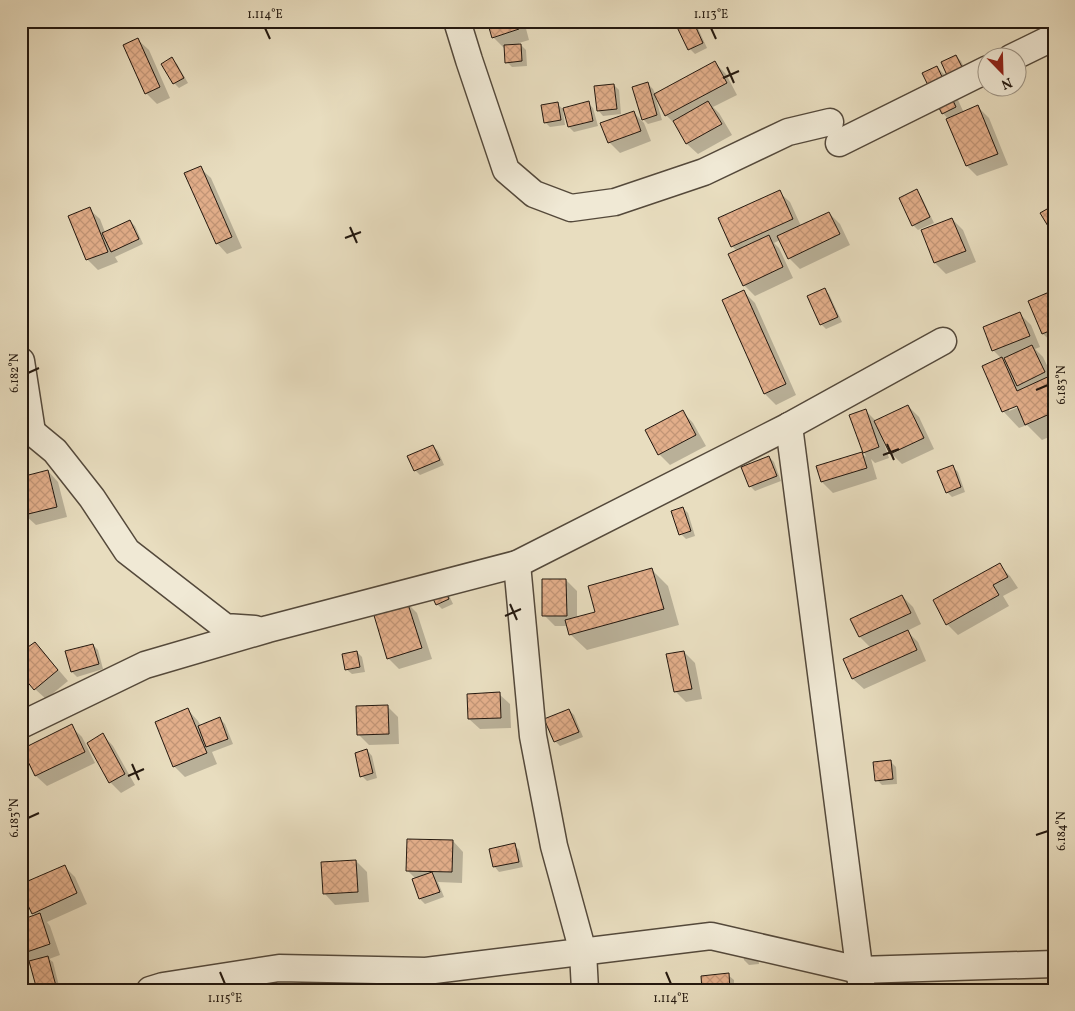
<svg xmlns="http://www.w3.org/2000/svg" width="1075" height="1011" font-family="Vollkorn,serif">
	<style>
		.shadow { fill: #0003; fill-rule: evenodd }
		.building { fill: url(#building-cross-hatch); stroke: #23180f }
		.lines { fill: none; stroke-linecap: round; stroke-linejoin: round }
		.street-casing { stroke: #54493b; stroke-width: 29 }
		.street { stroke: #f0e9d5; stroke-width: 26 }
		.ticks { fill: none; stroke: #23180f; stroke-width: 2 }
		.neatline { fill: none; stroke: #23180f; stroke-width: 2 }
		.ticks-label { font-size: 12px; text-anchor: middle; fill: #23180f }
	</style>
	<defs>
		<pattern id="building-cross-hatch" width="8" height="8" patternUnits="userSpaceOnUse" patternTransform="scale(1.25)"><rect width="8" height="8" fill="#e2ae8a"/><path d="M0 0l8 8M0 8l8-8" fill="none" stroke="#c29576"/></pattern>
	</defs>
	<rect width="100%" height="100%" fill="#e8ddbf"/>
	<filter id="stains"><feTurbulence type="fractalNoise" baseFrequency=".004" numOctaves="4"/><feColorMatrix values="0 0 0 0 .2 0 0 0 0 .09 0 0 0 0 .02 0 0 0 .5 -.17"/></filter>
	<radialGradient id="worn" r=".72"><stop offset=".6" stop-color="#630" stop-opacity="0"/><stop offset="1" stop-color="#630" stop-opacity=".3"/></radialGradient>
	<!-- shadow -->
	<g class="shadow">
		<polygon points="488,21 524,21 529,40 519,43 526,50 527,66 512,67 507,62 506,47 504,48 493,37"/>
		<polygon points="693,21 696,24 707,48 695,54 690,49"/>
		<polygon points="138,40 149,50 170,98 157,104 146,93"/>
		<polygon points="956,56 961,61 975,90 961,97 953,89 964,113 978,107 989,118 1008,165 977,176 967,166 948,119 943,113 937,67 951,81"/>
		<polygon points="172,59 177,64 188,83 179,88 174,83"/>
		<polygon points="715,63 726,74 737,95 713,107 719,113 732,135 698,154 687,144 677,126 666,115 656,96 655,96 662,120 648,124 643,119 648,84 653,89 655,94"/>
		<polygon points="614,85 619,90 621,114 603,116 598,110"/>
		<polygon points="588,103 593,108 598,126 574,132 569,127 565,110 563,111 565,125 550,127 545,122 557,104 563,109"/>
		<polygon points="634,113 644,123 651,141 620,153 609,142"/>
		<polygon points="200,168 211,178 242,248 227,254 217,243"/>
		<polygon points="916,191 921,196 934,223 918,230 913,225"/>
		<polygon points="779,192 790,202 801,226 829,213 840,224 850,245 800,269 789,258 780,240 774,243 779,248 793,278 755,296 744,285 737,251 732,246 720,219"/>
		<polygon points="89,209 100,219 105,232 130,221 135,226 143,244 115,257 118,262 98,270 87,259"/>
		<polygon points="952,219 963,230 976,262 946,274 935,263 923,231"/>
		<polygon points="824,289 829,294 842,322 826,329 821,324"/>
		<polygon points="1054,291 1054,344 1043,334 1029,302"/>
		<polygon points="744,292 755,303 796,395 776,405 765,394 724,301"/>
		<path d="M1020,314L1031,325L1040,347L1035,349L1043,357L1052,376L1054,375V435L1042,440L1027,425L1019,428L1003,411L1002,359L993,350ZM1022,403L1023,405L1009,411V408Z"/>
		<polygon points="908,406 919,417 934,449 902,464 891,453 885,439 883,440 889,458 875,463 871,459 877,479 833,493 822,482 817,466 861,453 866,457 851,416 866,411 876,421"/>
		<polygon points="683,412 693,423 706,446 670,465 659,454"/>
		<polygon points="433,446 438,451 444,465 420,475 415,470"/>
		<polygon points="769,457 774,462 781,481 755,491 750,486"/>
		<polygon points="953,467 958,472 965,492 952,497 947,492"/>
		<polygon points="48,471 58,482 67,517 36,525 25,515"/>
		<polygon points="683,508 688,513 695,536 686,539 681,534"/>
		<polygon points="999,565 1010,576 1018,588 1003,596 1009,606 958,635 947,624"/>
		<polygon points="652,570 668,586 679,625 587,650 570,634 568,626 555,626 544,615 566,580 577,591 577,618 596,612"/>
		<polygon points="447,591 453,604 442,609 437,604"/>
		<polygon points="902,596 913,607 921,624 907,631 918,642 926,661 864,689 853,679 845,660 871,648 860,637 852,619"/>
		<polygon points="407,603 417,613 432,659 399,669 388,658"/>
		<polygon points="35,643 45,654 68,681 46,699 35,689"/>
		<polygon points="93,645 98,650 103,669 77,677 72,672"/>
		<polygon points="357,652 362,657 365,672 352,674 346,669"/>
		<polygon points="684,652 695,663 702,699 686,702 675,691"/>
		<polygon points="499,694 510,704 511,728 480,729 469,719"/>
		<polygon points="387,706 398,717 399,744 369,745 358,734"/>
		<polygon points="188,710 198,721 201,726 220,719 225,724 233,744 212,752 217,764 185,777 174,766 156,723"/>
		<polygon points="569,710 574,715 583,737 560,746 555,741"/>
		<polygon points="71,726 82,737 95,763 47,786 36,776 24,749"/>
		<polygon points="103,735 113,746 135,785 121,793 110,782"/>
		<polygon points="367,750 372,756 377,778 367,781 362,776"/>
		<polygon points="891,762 896,767 897,784 882,785 877,780"/>
		<polygon points="453,841 463,852 462,883 438,882 444,897 425,904 420,899 416,879 407,870"/>
		<polygon points="514,845 519,850 523,867 499,872 494,866"/>
		<polygon points="356,861 367,872 369,902 335,905 325,894"/>
		<polygon points="64,866 75,877 87,904 47,922 50,926 60,955 49,959 53,962 60,990 38,990 31,965 21,968 21,921 36,916 33,913"/>
		<polygon points="742,944 757,948 759,964 749,965 744,960"/>
		<polygon points="728,975 734,980 734,990 703,990"/>
	</g>
	<!-- building -->
	<g class="building">
		<polygon points="487,21 517,21 519,29 492,38"/>
		<polygon points="683,21 693,21 703,43 688,50 676,25"/>
		<polygon points="138,38 160,87 145,94 123,45"/>
		<polygon points="521,44 522,61 505,63 504,45"/>
		<polygon points="956,55 971,85 955,93 941,62"/>
		<polygon points="172,57 184,78 173,84 161,64"/>
		<polygon points="715,61 727,83 665,116 654,94"/>
		<polygon points="937,66 956,107 942,114 922,73"/>
		<polygon points="648,82 657,115 642,120 632,87"/>
		<polygon points="614,84 617,109 597,111 594,86"/>
		<polygon points="589,101 593,121 568,127 563,108"/>
		<polygon points="708,101 722,124 686,144 673,121"/>
		<polygon points="558,102 561,120 544,123 541,105"/>
		<polygon points="978,105 998,154 966,166 946,119"/>
		<polygon points="634,111 641,131 608,143 600,123"/>
		<polygon points="201,166 232,237 216,244 184,173"/>
		<polygon points="917,189 930,217 912,226 899,198"/>
		<polygon points="780,190 793,219 731,247 718,218"/>
		<polygon points="1054,205 1054,236 1040,213"/>
		<polygon points="90,207 108,252 86,260 68,216"/>
		<polygon points="829,212 840,234 788,259 777,236"/>
		<polygon points="952,218 966,251 934,263 921,230"/>
		<polygon points="130,220 139,239 111,252 102,233"/>
		<polygon points="769,235 783,267 743,286 728,254"/>
		<polygon points="825,288 838,317 820,325 807,296"/>
		<polygon points="744,290 786,384 764,394 722,300"/>
		<polygon points="1054,290 1054,329 1042,334 1028,301"/>
		<polygon points="1020,312 1030,336 992,351 983,327"/>
		<polygon points="1032,345 1045,372 1017,386 1004,358"/>
		<polygon points="1002,357 1017,391 1054,374 1054,412 1025,425 1017,406 1002,412 982,366"/>
		<polygon points="908,405 924,438 890,454 874,421"/>
		<polygon points="866,409 879,447 863,453 849,415"/>
		<polygon points="683,410 696,435 658,455 645,430"/>
		<polygon points="433,445 440,460 414,471 407,456"/>
		<polygon points="862,452 867,468 821,482 816,466"/>
		<polygon points="769,456 777,476 749,487 741,467"/>
		<polygon points="953,465 961,487 946,493 937,471"/>
		<polygon points="48,470 57,507 24,515 21,503 21,477"/>
		<polygon points="683,507 691,531 679,535 671,511"/>
		<polygon points="1000,563 1008,577 993,585 999,595 946,625 933,600"/>
		<polygon points="652,568 664,609 569,635 565,620 595,612 588,586"/>
		<polygon points="542,579 566,579 567,616 542,616"/>
		<polygon points="442,584 449,599 436,605 429,590"/>
		<polygon points="902,595 911,613 859,637 850,619"/>
		<polygon points="407,601 422,648 387,659 373,612"/>
		<polygon points="908,630 917,650 852,679 843,659"/>
		<polygon points="35,642 58,670 34,690 21,674 21,652"/>
		<polygon points="93,644 99,664 71,672 65,651"/>
		<polygon points="357,651 360,667 345,670 342,654"/>
		<polygon points="684,651 692,689 674,692 666,654"/>
		<polygon points="500,692 501,718 468,719 467,694"/>
		<polygon points="388,705 389,734 357,735 356,706"/>
		<polygon points="188,708 207,753 173,767 155,722"/>
		<polygon points="569,709 579,732 554,742 544,719"/>
		<polygon points="220,717 228,739 206,747 198,726"/>
		<polygon points="72,724 85,752 35,776 22,749"/>
		<polygon points="103,733 125,774 109,783 87,743"/>
		<polygon points="367,749 373,773 360,777 355,753"/>
		<polygon points="891,760 893,779 875,781 873,762"/>
		<polygon points="407,839 453,840 452,872 406,871"/>
		<polygon points="515,843 519,862 493,867 489,849"/>
		<polygon points="356,860 358,892 323,894 321,862"/>
		<polygon points="65,865 77,893 32,914 21,890 21,884"/>
		<polygon points="432,872 440,892 419,899 412,879"/>
		<polygon points="40,913 50,944 21,954 21,920"/>
		<polygon points="48,956 56,986 42,990 37,990 29,961"/>
		<polygon points="729,973 730,990 702,990 701,976"/>
	</g>
	<g class="lines">
		<!-- street casing -->
		<g class="street-casing">
			<g id="street">
				<polyline points="457,21 469,60 506,170 534,194 571,208 615,202 704,172 788,132 830,122"/>
				<polyline points="1011,58 1054,37"/>
				<polyline points="839,143 988,69"/>
				<polyline points="21,361 32,432"/>
				<polyline points="789,426 862,990"/>
				<polyline points="21,433 32,432 55,451 92,498 127,551 225,627 255,629"/>
				<polyline points="517,564 533,736 554,846 583,952 585,990"/>
				<polyline points="21,725 145,665 268,629 517,564 789,426 943,341"/>
				<polyline points="150,990 163,986 279,968 426,971 711,936 859,970 1054,964"/>
			</g>
		</g>
		<!-- street -->
		<use href="#street" class="street"/>
	</g>
	<!-- ticks -->
	<path class="ticks" d="M265,28L270,39M711,28L716,39M727,67L734,83M723,78L739,71M350,227L357,243M345,238L361,232M28,373L39,368M1036,390L1048,385M887,444L894,460M883,455L899,449M510,604L517,620M505,616L521,609M132,764L139,780M128,776L144,769M28,818L39,813M1036,835L1048,831M220,972L225,984M666,972L671,984"/>
	<!-- margin -->
	<rect width="1075" height="1011" fill="none" stroke="#e8ddbf" stroke-width="55"/>
	<!-- north arrow -->
	<g transform="translate(1002 72) rotate(157)"><circle r="24" fill="#f0e9d5" stroke="#9e9586"/>
	<path d="M0-4L9 19L0 12L-9 19Z" fill="#8f2418"/>
	<text y="-8" font-size="14" font-weight="bold" text-anchor="middle" fill="#23180f">N</text>
	</g>
	<rect x="28" y="28" width="1020" height="956" class="neatline"/>
	<g class="ticks-label">
		<text x="265" y="18">1.114°E</text>
		<text x="711" y="18">1.113°E</text>
		<text transform="translate(14 373) rotate(-90)" y="4">6.182°N</text>
		<text transform="translate(1061 385) rotate(-90)" y="4">6.183°N</text>
		<text transform="translate(14 818) rotate(-90)" y="4">6.183°N</text>
		<text transform="translate(1061 831) rotate(-90)" y="4">6.184°N</text>
		<text x="225" y="1002">1.115°E</text>
		<text x="671" y="1002">1.114°E</text>
	</g>
	<rect width="100%" height="100%" filter="url(#stains)"/>
	<rect width="100%" height="100%" fill="url(#worn)"/>
</svg>
